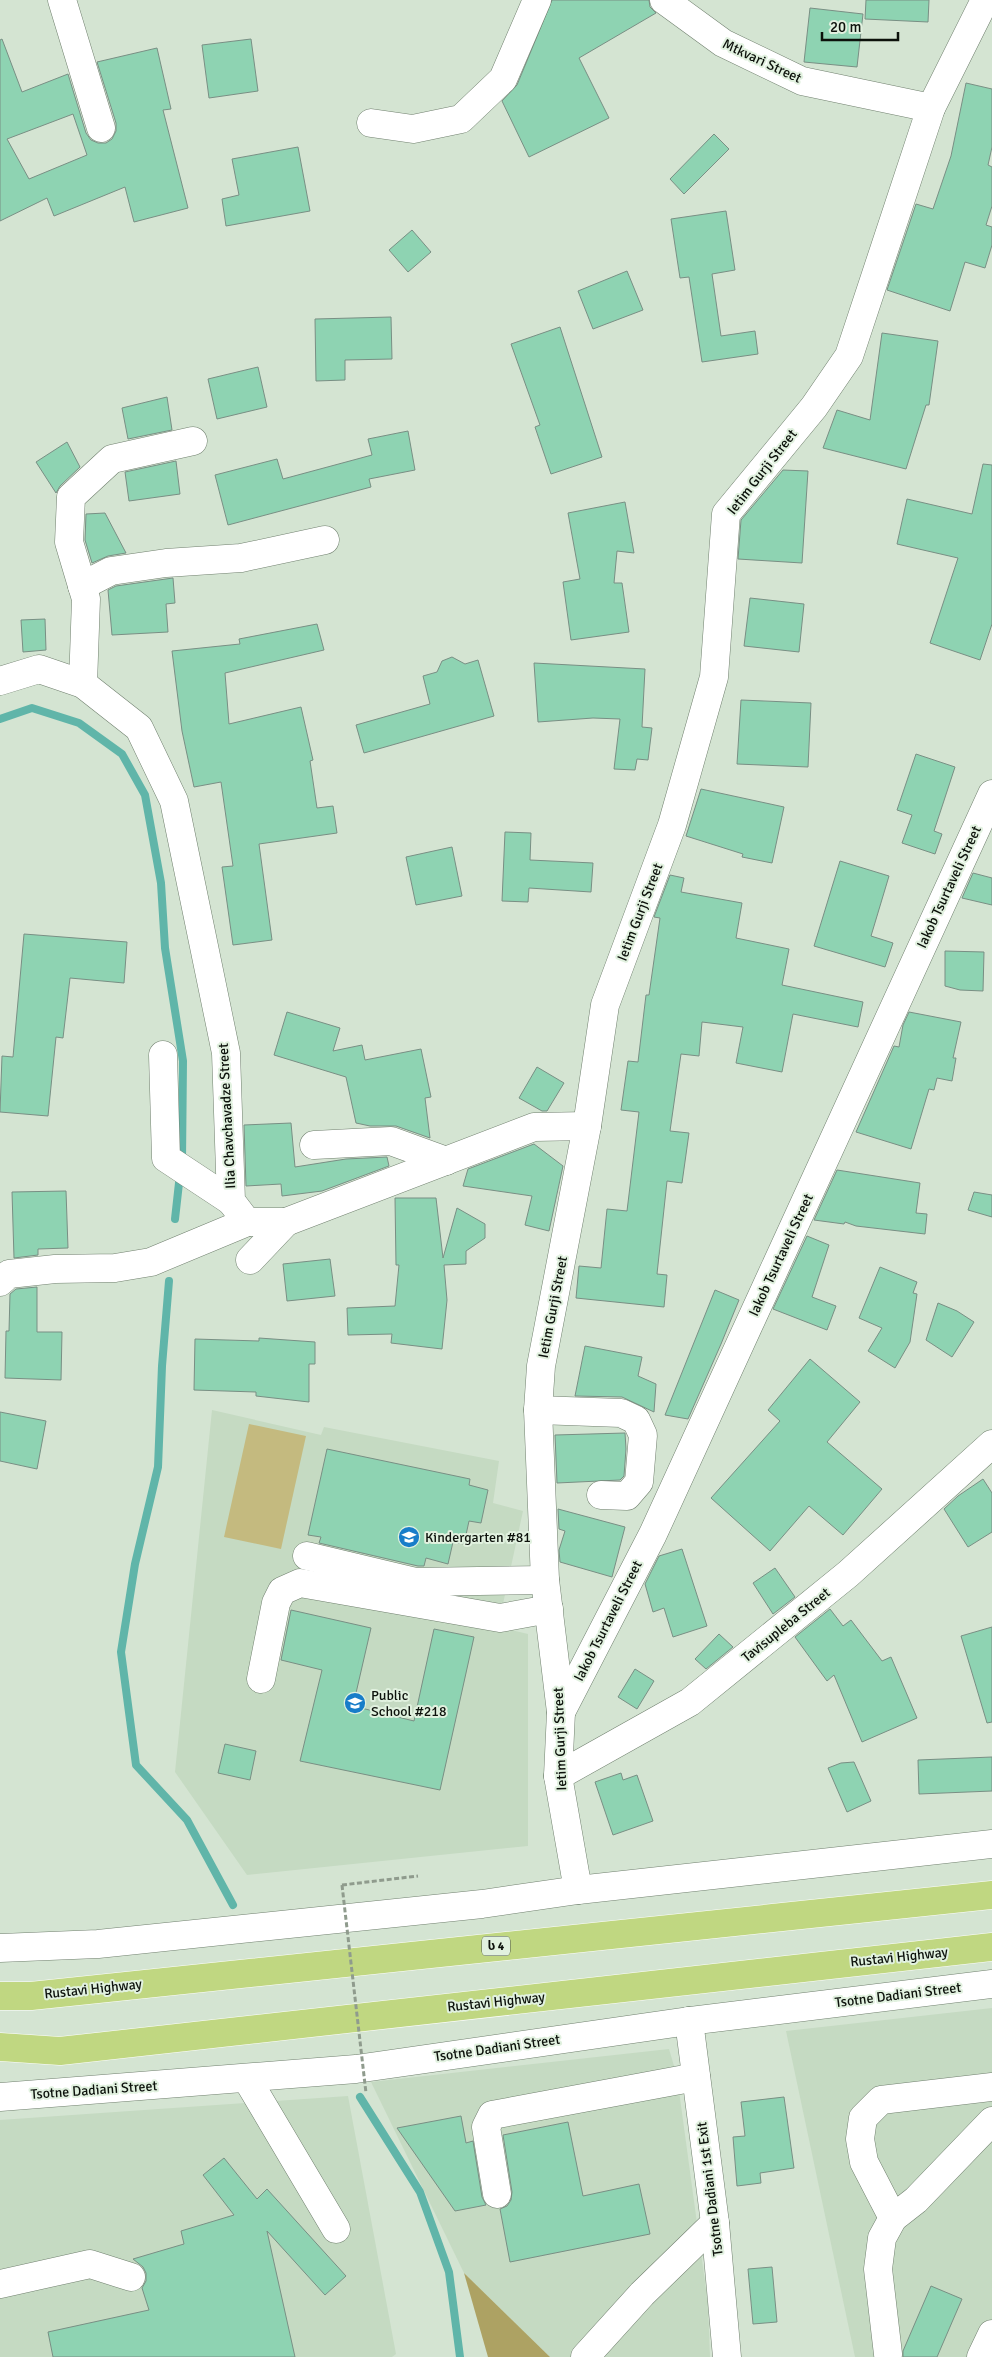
<svg xmlns="http://www.w3.org/2000/svg" width="992" height="2357" font-family="Signika,'Noto Sans Georgian',sans-serif">
	<style>
		.built { fill: #c5dac2 }
		.green { fill: #c4ba7f }
		.forest { fill: #ada263 }
		.lines { fill: none; stroke-linecap: round; stroke-linejoin: round }
		.stream { stroke: #60b5a9; stroke-width: 8 }
		.building { fill: #8ed3b2; stroke: #798f84; fill-rule: evenodd }
		.minor-casing { stroke: #71806f; stroke-width: 29 }
		.highway-casing { stroke: #fff; stroke-width: 29 }
		.path { stroke: #8f9b8d; stroke-width: 3; stroke-dasharray: 5 2.5; stroke-linecap: butt }
		.minor { stroke: #fff; stroke-width: 28 }
		.highway { stroke: #c0d781; stroke-width: 28 }
		.path-bridge { stroke: #8f9b8d; stroke-width: 3; stroke-dasharray: 5 2.5; stroke-linecap: butt }
		.labels { text-anchor: middle; dominant-baseline: central; stroke-width: 4; stroke-linejoin: round; paint-order: stroke }
		.shield { fill: #e1f1df; stroke: #4c544b; stroke-width: 1 }
		.shield-label { font-size: 12px; font-weight: bold; fill: #0c110b }
		.street-label { font-size: 14px; fill: #0c110b; stroke: #e1f1df }
		.poi-label { font-size: 14px; fill: #0c110b; stroke: #e1f1df; text-anchor: start }
	</style>
	<rect width="100%" height="100%" fill="#d4e4d2"/>
	<!-- built -->
	<g class="built">
		<polygon points="212,1410 321,1435 324,1427 499,1461 493,1503 523,1511 498,1627 528,1634 528,1846 247,1875 175,1772"/>
		<polygon points="992,2008 992,2319 974,2357 855,2357 786,2031"/>
		<polygon points="669,2049 677,2076 708,2304 710,2357 550,2357 464,2273 371,2082"/>
		<polygon points="348,2096 396,2354 392,2357 0,2357 0,2120"/>
	</g>
	<!-- green -->
	<polygon class="green" points="249,1424 306,1436 281,1549 224,1537"/>
	<!-- forest -->
	<polygon class="forest" points="464,2273 550,2357 488,2357"/>
	<g class="lines">
		<!-- stream -->
		<g class="stream">
			<polyline points="0,719 32,708 79,723 122,754 145,795 161,883 165,948 183,1061 182,1160"/>
			<polyline points="175,1219 180,1174"/>
			<polyline points="169,1281 162,1366 158,1467 135,1564 121,1652 136,1765 187,1820 233,1905"/>
			<polyline points="360,2097 420,2192 449,2272 460,2357"/>
		</g>
	</g>
	<!-- building -->
	<g class="building">
		<polygon points="552,0 649,0 650,7 656,13 579,58 609,118 529,157 502,101 517,85"/>
		<polygon points="866,0 929,0 928,22 865,19"/>
		<polygon points="810,8 863,14 857,67 804,62"/>
		<path d="M2,39L22,92L68,74L86,133L91,140L98,143H106L112,139L116,131V123L97,62L157,48L171,109L163,110L188,208L134,222L125,187L54,216L47,198L0,221V40ZM73,114L87,155L29,179L7,139Z"/>
		<polygon points="251,39 258,91 209,98 202,45"/>
		<polygon points="966,83 992,89 992,147 988,165 992,167 992,206 986,225 992,227 992,245 985,268 965,262 950,311 887,290 916,204 933,209 951,156"/>
		<polygon points="714,134 729,149 684,194 670,179"/>
		<polygon points="298,147 310,211 226,226 222,199 239,195 232,159"/>
		<polygon points="726,211 735,270 712,274 721,336 755,331 758,354 702,362 689,277 680,278 671,219"/>
		<polygon points="412,230 431,252 408,272 389,250"/>
		<polygon points="627,271 643,310 593,329 578,291"/>
		<polygon points="391,317 392,359 345,360 345,380 316,381 315,319"/>
		<polygon points="560,327 602,457 551,474 535,427 540,425 511,344"/>
		<polygon points="882,333 938,341 929,405 926,405 906,469 823,448 837,410 870,420"/>
		<polygon points="258,367 267,407 217,419 208,379"/>
		<polygon points="167,397 172,430 128,439 122,408"/>
		<polygon points="408,431 415,470 369,479 371,487 228,525 215,475 277,459 283,479 372,455 368,439"/>
		<polygon points="67,442 80,467 60,486 56,493 36,462"/>
		<polygon points="176,461 180,494 129,501 125,472"/>
		<polygon points="983,464 992,465 992,624 980,660 930,643 958,558 897,544 907,499 972,514"/>
		<polygon points="783,470 808,471 802,563 738,559 741,520"/>
		<polygon points="625,502 634,553 617,551 614,583 622,583 629,632 571,640 563,582 580,579 568,513"/>
		<polygon points="105,513 126,553 108,556 92,563 85,540 86,514"/>
		<polygon points="173,578 175,603 166,604 168,632 112,635 108,590 116,586"/>
		<polygon points="750,598 804,604 799,652 744,646"/>
		<polygon points="45,619 46,650 23,652 21,620"/>
		<polygon points="317,624 324,650 225,673 229,724 301,707 313,760 310,761 317,808 333,806 337,833 259,844 272,940 233,945 222,867 233,866 221,782 194,787 182,731 172,651 240,644 239,639"/>
		<polygon points="452,657 465,664 478,660 494,716 364,753 356,725 430,704 423,676 437,672 442,661"/>
		<polygon points="534,663 645,669 642,727 652,728 648,760 637,759 635,770 614,769 620,719 593,718 538,722"/>
		<polygon points="741,700 811,703 808,767 737,764"/>
		<polygon points="916,754 955,767 934,831 942,834 935,854 902,843 912,815 897,810"/>
		<polygon points="701,789 784,807 772,863 742,857 743,854 686,836"/>
		<polygon points="505,832 531,833 530,860 593,863 591,892 529,888 528,902 502,901"/>
		<polygon points="452,847 462,896 416,905 406,857"/>
		<polygon points="840,861 889,876 871,936 893,943 885,967 814,946"/>
		<polygon points="973,873 992,878 992,905 962,898"/>
		<polygon points="670,875 684,878 681,892 742,903 736,938 789,949 782,985 863,1002 858,1027 793,1014 782,1072 736,1063 743,1027 702,1022 699,1056 681,1054 670,1131 689,1133 682,1183 667,1181 657,1274 667,1275 664,1307 576,1298 579,1266 601,1268 607,1209 627,1211 639,1112 621,1110 628,1061 638,1062 646,995 649,995 660,918 654,917"/>
		<polygon points="24,934 127,942 124,983 70,978 63,1038 56,1037 48,1116 0,1112 2,1056 13,1057"/>
		<polygon points="945,951 984,952 983,991 960,990 945,986"/>
		<polygon points="287,1012 340,1028 333,1051 362,1045 365,1060 421,1049 431,1097 425,1098 430,1138 396,1126 370,1126 356,1123 346,1077 274,1055"/>
		<polygon points="909,1012 961,1022 953,1058 956,1058 952,1081 937,1078 934,1090 929,1089 911,1149 856,1132 894,1046 899,1047 903,1025"/>
		<polygon points="537,1067 564,1083 547,1111 542,1111 519,1098"/>
		<polygon points="291,1123 295,1167 346,1159 387,1157 389,1166 322,1191 282,1196 281,1184 246,1186 244,1125"/>
		<polygon points="534,1144 563,1166 549,1231 525,1225 532,1196 463,1186 468,1169"/>
		<polygon points="837,1170 920,1183 916,1213 927,1214 925,1234 856,1226 845,1222 844,1224 814,1220"/>
		<polygon points="66,1191 68,1248 38,1249 38,1255 14,1258 12,1192"/>
		<polygon points="974,1192 992,1195 992,1217 968,1210"/>
		<polygon points="395,1198 436,1198 443,1258 457,1208 485,1224 485,1238 466,1251 466,1264 444,1265 447,1300 442,1349 391,1343 392,1334 348,1335 347,1308 395,1306 399,1265 396,1265"/>
		<polygon points="807,1236 829,1245 812,1297 836,1306 827,1330 773,1309"/>
		<polygon points="330,1259 335,1296 287,1301 283,1264"/>
		<polygon points="880,1267 917,1282 913,1293 917,1294 910,1342 895,1368 868,1351 882,1328 859,1318"/>
		<polygon points="37,1287 37,1332 62,1332 61,1380 5,1378 6,1331 9,1331 10,1294 16,1289"/>
		<polygon points="715,1290 739,1300 721,1344 688,1419 665,1415"/>
		<polygon points="938,1303 957,1311 974,1322 952,1357 926,1340"/>
		<polygon points="259,1338 315,1342 315,1364 309,1364 309,1402 256,1396 256,1392 194,1390 195,1339 259,1341"/>
		<polygon points="585,1346 642,1357 638,1376 656,1384 654,1412 622,1397 575,1396"/>
		<polygon points="810,1359 860,1402 827,1442 882,1489 843,1535 809,1506 770,1551 711,1498 780,1421 768,1410"/>
		<polygon points="0,1412 46,1421 37,1469 0,1461"/>
		<polygon points="625,1433 626,1449 624,1476 620,1480 557,1483 555,1435"/>
		<polygon points="327,1449 470,1479 469,1485 488,1490 481,1523 469,1521 464,1544 453,1542 448,1564 426,1558 424,1566 418,1566 319,1543 321,1537 308,1535"/>
		<polygon points="983,1479 992,1493 992,1532 968,1547 944,1509 958,1496"/>
		<polygon points="558,1509 625,1527 612,1577 560,1562 559,1550 565,1531 559,1529"/>
		<polygon points="682,1549 707,1626 673,1637 664,1608 653,1612 645,1584 659,1556"/>
		<polygon points="775,1568 795,1597 773,1614 753,1583"/>
		<polygon points="830,1609 843,1626 851,1620 882,1661 891,1657 917,1718 862,1742 834,1675 827,1681 795,1637"/>
		<polygon points="291,1610 371,1628 353,1706 414,1721 434,1629 474,1637 440,1790 300,1761 322,1670 281,1660"/>
		<polygon points="992,1627 992,1722 987,1723 961,1636"/>
		<polygon points="719,1634 733,1647 706,1669 695,1659"/>
		<polygon points="635,1669 654,1681 637,1709 618,1697"/>
		<polygon points="225,1744 256,1751 250,1780 218,1773"/>
		<polygon points="992,1757 992,1791 919,1794 918,1760"/>
		<polygon points="854,1762 871,1801 847,1812 828,1768 841,1763"/>
		<polygon points="621,1773 623,1780 637,1775 653,1821 613,1835 595,1782"/>
		<polygon points="784,2097 794,2168 760,2173 761,2183 737,2186 733,2137 745,2136 741,2102"/>
		<polygon points="461,2116 466,2143 473,2141 482,2197 486,2205 455,2211 397,2128"/>
		<polygon points="568,2122 583,2196 639,2184 650,2234 510,2262 500,2209 507,2206 511,2200 512,2192 503,2135"/>
		<polygon points="224,2158 257,2199 267,2189 346,2276 325,2295 267,2231 295,2357 53,2357 48,2332 149,2310 142,2288 146,2281 146,2273 143,2267 133,2259 184,2244 181,2231 234,2215 203,2175"/>
		<polygon points="772,2267 777,2322 753,2324 748,2269"/>
		<polygon points="931,2286 962,2299 937,2357 903,2357 903,2351"/>
	</g>
	<g class="lines">
		<!-- minor casing -->
		<g class="minor-casing">
			<g id="minor">
				<polyline points="62,0 101,128"/>
				<polyline points="664,0 723,43 802,81 931,108"/>
				<polyline points="371,123 413,129 461,119 503,79 537,0"/>
				<polyline points="82,586 111,571 166,563 241,558 325,540"/>
				<polyline points="0,681 39,669 83,684 139,728 174,801 226,1053 231,1201 247,1222 286,1222 534,1127 587,1126"/>
				<polyline points="83,684 86,599 69,542 71,497 112,459 193,441"/>
				<polyline points="163,1055 166,1158 231,1201"/>
				<polyline points="314,1145 391,1141 446,1161"/>
				<polyline points="250,1260 286,1222"/>
				<polyline points="0,1282 9,1274 55,1269 115,1268 151,1262 247,1222"/>
				<polyline points="538,1410 621,1413 636,1420 643,1435 639,1482 627,1496 601,1495"/>
				<polyline points="307,1556 416,1582 545,1580"/>
				<polyline points="261,1679 276,1603 282,1591 300,1583 500,1618 549,1609"/>
				<polyline points="561,1712 653,1534 992,794"/>
				<polyline points="558,1776 690,1702 848,1574 992,1444"/>
				<polyline points="578,1890 558,1776 561,1712 545,1580 538,1410 541,1366 587,1126 605,1005 672,825 714,677 726,514 814,407 849,356 931,108 985,0"/>
				<polyline points="0,1948 98,1944 482,1904 578,1890 992,1844"/>
				<polyline points="689,2021 715,2223 727,2357"/>
				<polyline points="247,2079 336,2229"/>
				<polyline points="0,2097 356,2069 689,2021 992,1984"/>
				<polyline points="497,2194 486,2127 492,2115 696,2077"/>
				<polyline points="893,2218 864,2162 860,2139 863,2118 881,2100 992,2087"/>
				<polyline points="0,2284 90,2264 131,2277"/>
				<polyline points="888,2354 878,2269 882,2238 893,2218 916,2200 992,2121"/>
				<polyline points="585,2357 642,2294 715,2223"/>
				<polyline points="981,2357 992,2334"/>
			</g>
		</g>
		<!-- highway casing -->
		<g class="highway-casing">
			<g id="highway">
				<polyline points="0,1996 31,1996 992,1895"/>
				<polyline points="0,2047 60,2051 992,1947"/>
			</g>
		</g>
		<!-- path -->
		<polyline class="path" points="342,1885 418,1876"/>
		<!-- minor -->
		<use href="#minor" class="minor"/>
		<!-- highway -->
		<use href="#highway" class="highway"/>
		<!-- path-bridge -->
		<polyline class="path-bridge" points="342,1885 366,2093"/>
	</g>
	<!-- icons -->
	<defs>
		<g id="school-disc" transform="scale(1.125)"><circle r="9.5" fill="#187dc9" stroke="#e1f1df"/><path d="M0-5L7-2L0 1L-7-2ZM-4 1L0 2.5L4 1V4Q0 6-4 4Z" fill="#fff"/></g>
	</defs>
	<g fill-rule="evenodd">
		<use href="#school-disc" x="409" y="1537"/>
		<use href="#school-disc" x="355" y="1703"/>
	</g>
	<g class="labels">
		<!-- shield labels -->
		<rect class="shield" x="482" y="1936.5" width="28" height="19" rx="4"/>
		<g class="shield-label">
			<text x="496" y="1946">ს 4</text>
		</g>
		<!-- street labels -->
		<g class="street-label">
			<text transform="translate(762 61) rotate(25)">Mtkvari Street</text>
			<text transform="translate(762 472) rotate(-52)">Ietim Gurji Street</text>
			<text transform="translate(949 887) rotate(-65)">Iakob Tsurtaveli Street</text>
			<text transform="translate(640 912) rotate(-69)">Ietim Gurji Street</text>
			<text transform="translate(227 1116) rotate(-93)">Ilia Chavchavadze Street</text>
			<text transform="translate(781 1255) rotate(-65)">Iakob Tsurtaveli Street</text>
			<text transform="translate(553 1307) rotate(-79)">Ietim Gurji Street</text>
			<text transform="translate(608 1621) rotate(-63)">Iakob Tsurtaveli Street</text>
			<text transform="translate(786 1625) rotate(-39)">Tavisupleba Street</text>
			<text transform="translate(560 1739) rotate(-92)">Ietim Gurji Street</text>
			<text transform="translate(899 1957) rotate(-6)">Rustavi Highway</text>
			<text transform="translate(93 1989) rotate(-6)">Rustavi Highway</text>
			<text transform="translate(898 1995) rotate(-7)">Tsotne Dadiani Street</text>
			<text transform="translate(496 2002) rotate(-6)">Rustavi Highway</text>
			<text transform="translate(497 2048) rotate(-8)">Tsotne Dadiani Street</text>
			<text transform="translate(94 2090) rotate(-4)">Tsotne Dadiani Street</text>
			<text transform="translate(710 2189) rotate(-97)">Tsotne Dadiani 1st Exit</text>
		</g>
		<!-- poi labels -->
		<g class="poi-label">
			<text x="425" y="1537">Kindergarten #81</text>
			<text x="371" y="1695">Public<tspan x="371" dy="16">School #218</tspan></text>
		</g>
	</g>
	<!-- scale -->
	<path d="M822 32v8h76v-8" fill="none" stroke="#0c110b" stroke-width="2.5"/>
	<text x="830" y="32" font-size="15" fill="#0c110b" stroke="#e1f1df" stroke-width="4" paint-order="stroke">20 m</text>
</svg>
